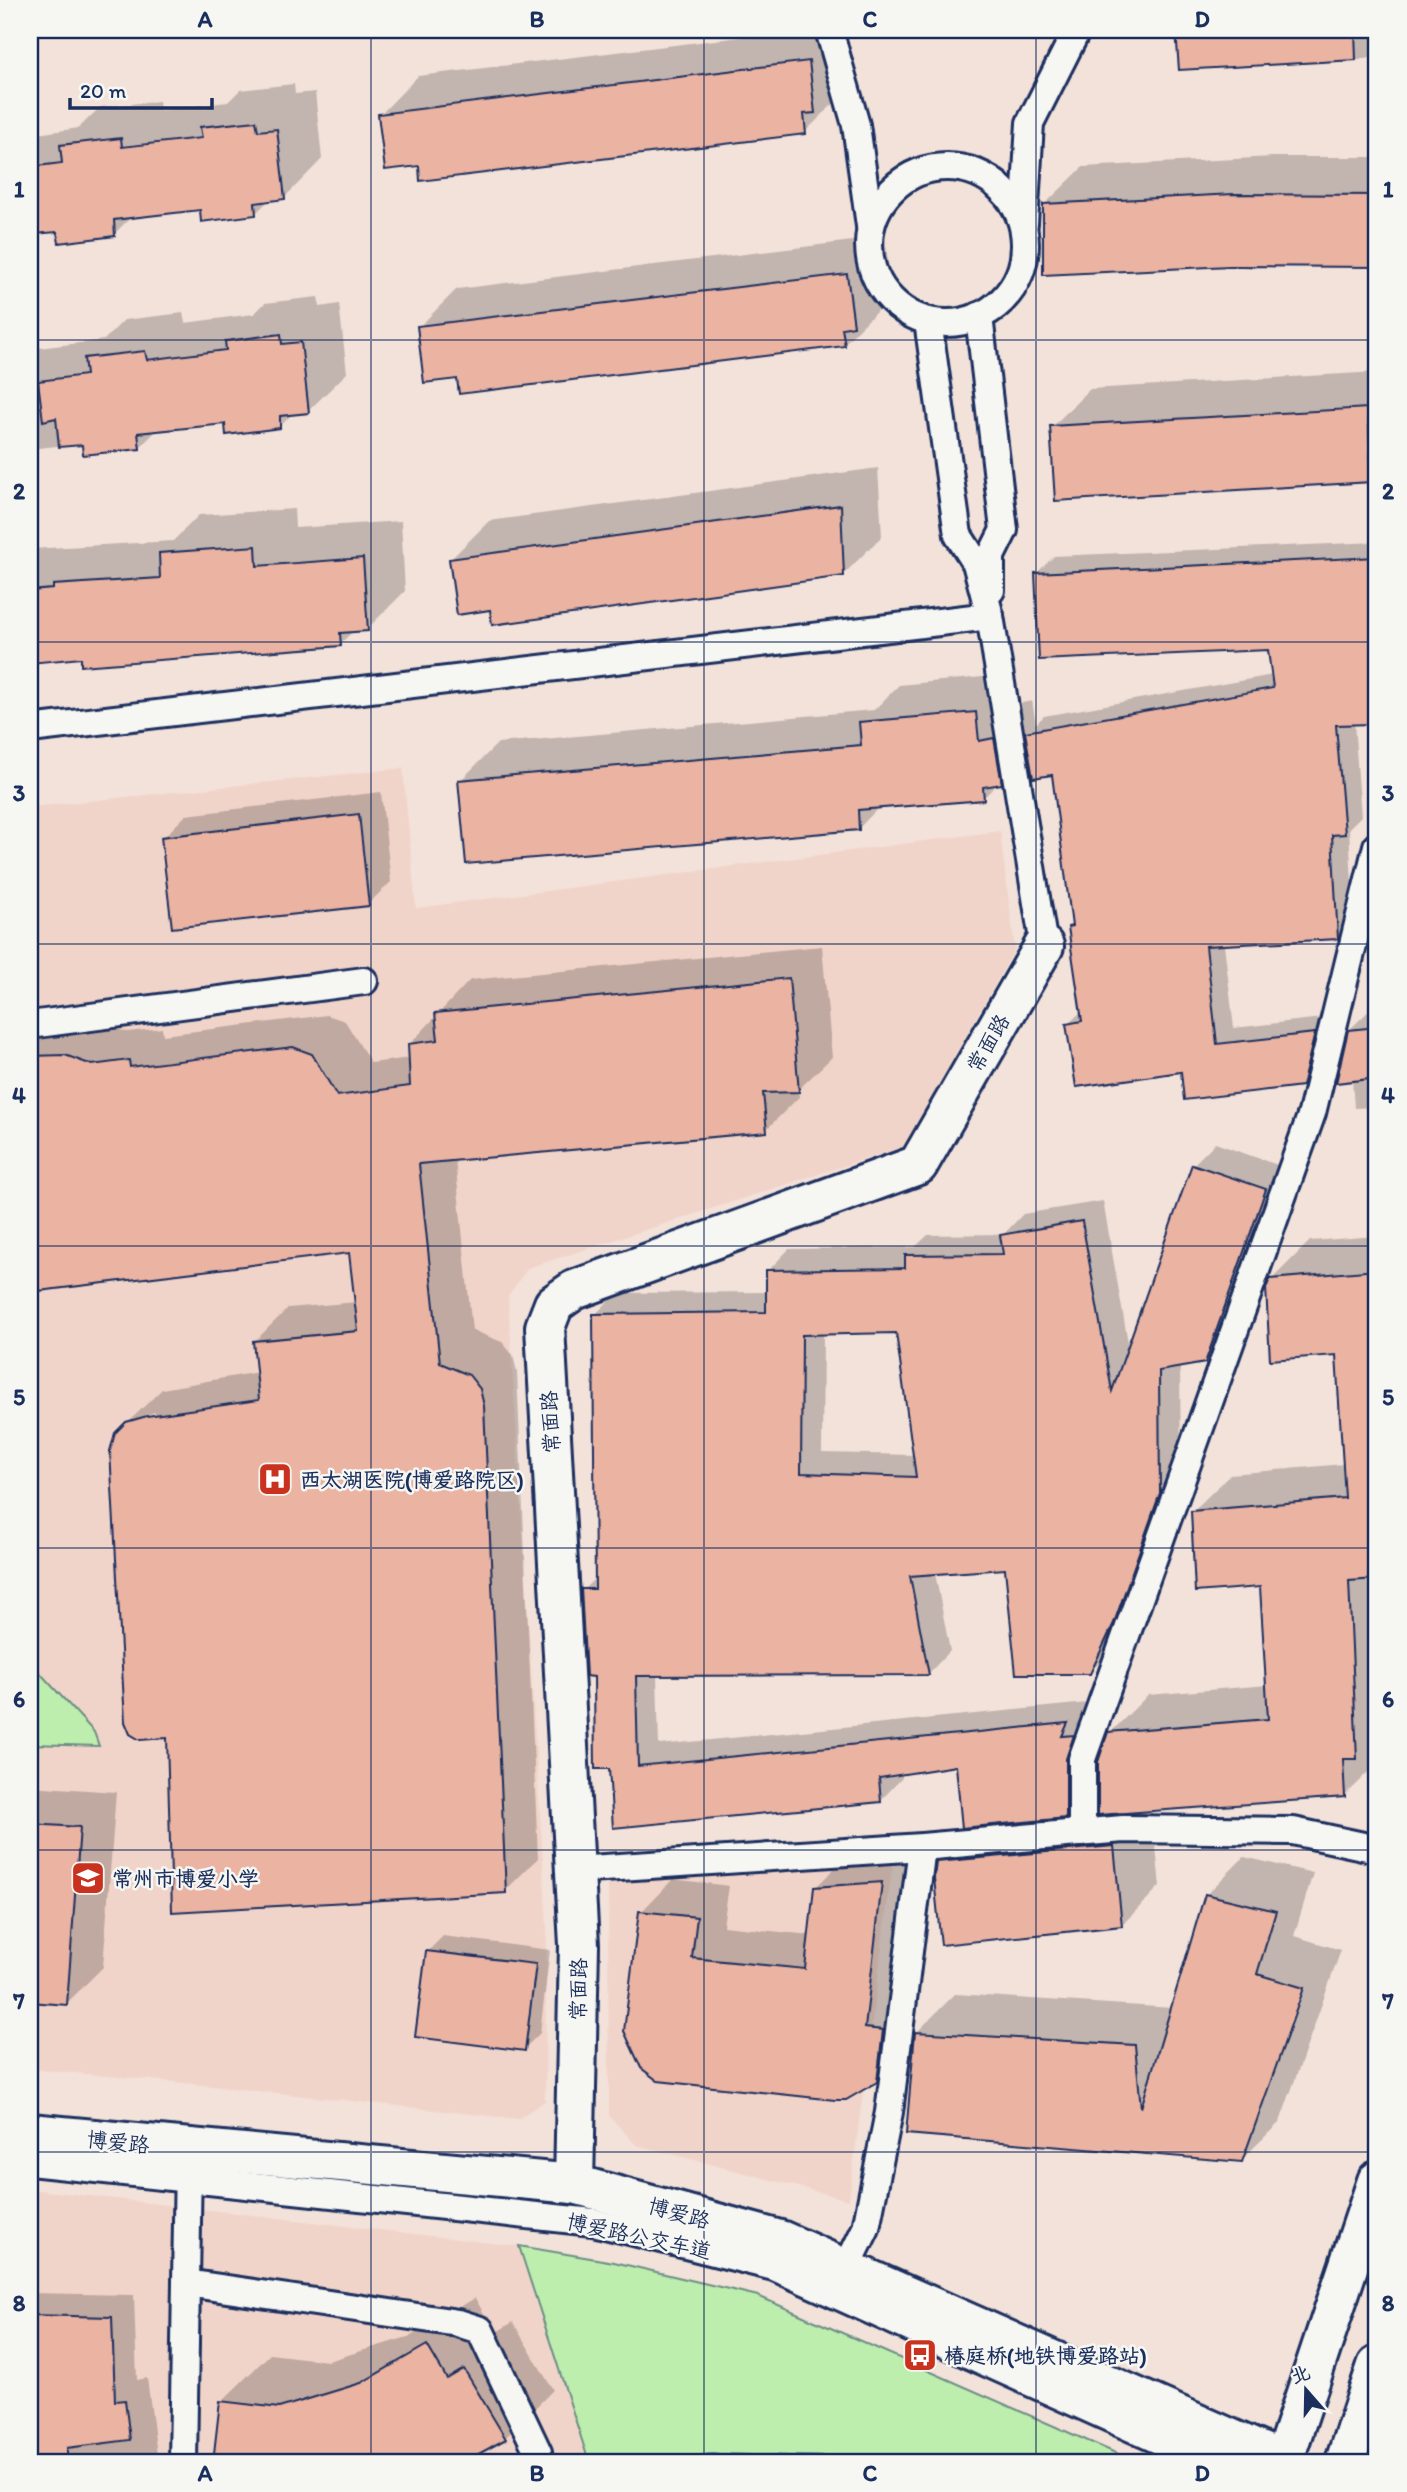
<svg xmlns="http://www.w3.org/2000/svg" width="1407" height="2492" font-family="Itim,'LXGW WenKai TC',sans-serif">
	<style>
		.built { fill: #f1d4c9 }
		.green { fill: #beeead; stroke: #6c8e86; stroke-width: 2 }
		.water { fill: #98c8f4; stroke: #668bb8; stroke-width: 2 }
		.shadow { fill: #0003; fill-rule: evenodd }
		.building { fill: #ebb3a2; stroke: #1b2f5e; stroke-width: 2; fill-rule: evenodd }
		.lines { fill: none; stroke-linecap: round; stroke-linejoin: round }
		.service-casing { stroke: #1b2f5e; stroke-width: 32 }
		.minor-casing { stroke: #1b2f5e; stroke-width: 44 }
		.secondary-casing { stroke: #1b2f5e; stroke-width: 44 }
		.primary-casing { stroke: #1b2f5e; stroke-width: 44 }
		.service { stroke: #f6f6f2; stroke-width: 26 }
		.minor { stroke: #f6f6f2; stroke-width: 38 }
		.secondary { stroke: #f6f6f2; stroke-width: 38 }
		.primary { stroke: #f6f6f2; stroke-width: 38 }
		.grid { fill: none; stroke: #1b2f5e; stroke-width: 2; stroke-opacity: 0.55 }
		.labels { text-anchor: middle; dominant-baseline: central; stroke-width: 5; stroke-linejoin: round; paint-order: stroke }
		.street-label { font-size: 21px; fill: #1b2f5e; stroke: #f6f6f2 }
		.poi-label { font-size: 21px; font-weight: bold; fill: #1b2f5e; stroke: #f6f6f2; text-anchor: start }
		.neatline { fill: none; stroke: #1b2f5e; stroke-width: 2.5 }
		.grid-label { font-size: 23px; text-anchor: middle; font-weight: bold; fill: #1b2f5e }
	</style>
	<rect width="100%" height="100%" fill="#f3e2da"/>
	<filter id="ink" filterUnits="userSpaceOnUse"><feTurbulence type="fractalNoise" baseFrequency=".0143" numOctaves="2"/><feDisplacementMap in="SourceGraphic" scale="14" xChannelSelector="R" yChannelSelector="G"/><feConvolveMatrix kernelMatrix="1 2 1 2 8 2 1 2 1" color-interpolation-filters="sRGB"/></filter>
	<g filter="url(#ink)">
		<!-- built -->
		<g class="built">
			<polygon points="403,768 416,908 1000,831 1015,949 903,1147 528,1268 508,1296 547,1926 545,2101 518,2119 183,2083 30,2069 30,807"/>
			<polygon points="893,1861 849,2200 636,2145 609,2116 608,1880"/>
			<polygon points="30,2189 519,2246 589,2462 30,2462"/>
		</g>
		<!-- green -->
		<g class="green">
			<polygon points="30,1662 94,1732 99,1746 30,1744"/>
			<polygon points="519,2246 614,2262 758,2296 1136,2462 855,2462 827,2457 711,2454 667,2462 589,2462"/>
		</g>
		<!-- water -->
		<polygon class="water" points="711,2454 827,2457 855,2462 667,2462"/>
		<!-- shadow -->
		<g class="shadow">
			<polygon points="799,30 847,30 852,73 843,94 805,132 380,115 418,76"/>
			<polygon points="1178,30 1377,30 1377,58 1180,68"/>
			<polygon points="294,84 295,94 315,92 322,159 284,198 270,199 255,214 201,208 132,216 114,234 59,230 30,233 30,135 79,128 100,107 159,101 160,110 228,102 240,90"/>
			<polygon points="1273,157 1377,157 1377,266 1230,264 1044,205 1083,167"/>
			<polygon points="885,237 891,286 881,296 882,306 844,344 459,377 419,327 457,289"/>
			<polygon points="318,297 320,307 339,304 347,373 308,411 294,412 280,426 226,422 158,429 140,447 84,443 30,449 30,349 104,340 124,320 183,313 185,323 254,314 265,303"/>
			<polygon points="1377,372 1377,474 1371,481 1052,427 1090,389"/>
			<polygon points="878,468 882,536 844,574 492,608 451,559 489,521"/>
			<polygon points="294,509 295,528 401,521 405,591 367,629 354,630 340,644 30,661 30,549 173,541 199,515"/>
			<polygon points="1377,542 1377,717 1372,723 1354,723 1361,816 1349,828 1354,920 1337,937 1224,944 1234,1028 1331,1017 1319,1068 1301,1085 1182,1070 1068,1024 1082,1011 1069,927 1074,923 1054,773 1030,753 983,798 880,806 859,828 460,781 498,743 874,710 899,685 1014,674 1017,704 1032,701 1036,724 1044,716 1273,675 1270,649 1037,573 1054,556"/>
			<polygon points="381,792 391,882 368,904 163,838 186,815"/>
			<path d="M822,946L832,1057L798,1090L799,1097L766,1130L455,1159L472,1330L502,1342L513,1355L517,1372L538,1858L505,1891L169,1736L116,1434L162,1389L258,1372L255,1341L288,1308L357,1302L351,1251L30,1290V1042L56,1028L99,1023L127,1032L162,1028L163,1035L327,1015L345,1021L371,1063L410,1058V1044L470,980ZM155,1412L156,1416L143,1419V1416Z"/>
			<polygon points="1377,1003 1377,1107 1354,1108 1352,1079 1338,1081 1350,1029"/>
			<path d="M1215,1143L1286,1168L1226,1339L1204,1361L1180,1366L1181,1470L1112,1650L1090,1672L1006,1567L935,1573L950,1651L929,1673L657,1674L659,1745L1087,1703L1081,1716L1094,1715L1087,1795L1066,1816L1100,1813L1110,1733L1148,1695L1268,1685L1262,1585L1192,1512L1231,1474L1344,1464L1337,1353L1271,1280L1310,1241L1377,1236V1763L1344,1796L1152,1810L1160,1886L1122,1925L938,1862L975,1825L957,1764L902,1772V1778L881,1800L611,1767L583,1590L596,1577L595,1315L616,1293L768,1292V1271L789,1249L915,1247L928,1235L1004,1234L1023,1214L1103,1201L1129,1348L1193,1165ZM898,1331L915,1455L822,1453L823,1333Z"/>
			<polygon points="30,1786 116,1792 103,1967 67,2003 30,2000"/>
			<polygon points="913,1851 909,2048 876,2081 846,2098 641,1912 673,1879 729,1886 723,1926 811,1935 816,1887 848,1855"/>
			<polygon points="1244,1857 1313,1873 1294,1936 1341,1950 1280,2122 1241,2160 917,2032 955,1994 1173,2008 1206,1895"/>
			<polygon points="443,1936 550,1950 540,2033 524,2049 427,1952"/>
			<polygon points="30,2293 134,2295 137,2380 147,2378 158,2462 30,2462"/>
			<polygon points="475,2298 495,2333 513,2322 553,2390 505,2438 462,2462 215,2462 222,2401 270,2354 328,2361 411,2336"/>
		</g>
		<!-- building -->
		<g class="building">
			<polygon points="1176,30 1355,30 1356,60 1179,70"/>
			<polygon points="809,61 815,113 804,114 806,134 420,181 419,166 385,170 378,114"/>
			<polygon points="256,121 258,131 277,129 285,199 255,203 256,215 201,222 200,210 114,220 115,236 59,243 57,232 34,234 30,167 62,163 60,145 121,138 122,147 202,138 200,127"/>
			<polygon points="1234,194 1377,195 1377,267 1230,266 1043,275 1043,204"/>
			<polygon points="847,274 854,326 842,328 845,346 459,394 457,379 424,383 417,326"/>
			<polygon points="281,334 282,344 301,342 309,413 280,416 280,428 226,435 225,424 138,433 140,449 83,455 82,445 59,447 56,418 43,421 38,381 86,375 84,358 145,351 147,360 226,350 225,341"/>
			<polygon points="1368,408 1372,482 1055,501 1050,426"/>
			<polygon points="841,505 844,576 492,625 490,610 457,615 449,559"/>
			<polygon points="256,546 257,566 363,558 368,631 340,633 341,646 81,666 81,658 30,663 30,591 53,589 53,585 160,578 159,553"/>
			<polygon points="1377,557 1377,646 1372,646 1372,724 1336,725 1345,834 1332,835 1338,939 1206,946 1217,1044 1315,1033 1302,1086 1184,1100 1181,1072 1076,1087 1066,1024 1082,1021 1068,927 1072,926 1052,775 1033,778 1025,732 1273,688 1268,650 1039,660 1035,573"/>
			<polygon points="976,712 979,741 994,738 1002,784 983,787 984,800 858,810 859,830 466,864 458,780 861,745 859,722"/>
			<polygon points="359,814 369,906 172,928 161,837"/>
			<polygon points="789,978 799,1092 763,1093 767,1132 419,1164 440,1363 469,1375 480,1389 484,1406 506,1893 172,1912 167,1738 140,1740 130,1734 125,1722 110,1451 115,1433 126,1422 147,1416 259,1400 253,1341 358,1331 349,1253 30,1292 30,1056 65,1055 92,1065 129,1060 130,1067 293,1047 312,1054 337,1096 410,1086 408,1044 438,1040 435,1013"/>
			<polygon points="1377,1027 1377,1078 1336,1083 1348,1030"/>
			<path d="M1192,1164L1266,1189L1205,1363L1159,1371L1160,1493L1114,1623L1090,1674H1016L1005,1569L910,1576L929,1675L636,1676L638,1766L1068,1723L1062,1736L1074,1735L1066,1759V1818L962,1828L956,1766L879,1778L881,1802L613,1828L609,1769H595L594,1677L586,1676L581,1589H595L593,1314L766,1312V1270L905,1268V1255L1003,1254L1000,1235L1082,1221L1112,1391ZM896,1333L916,1477L801,1473L802,1335Z"/>
			<polygon points="1377,1270 1377,1579 1349,1581 1357,1759 1343,1759 1345,1797 1098,1815 1098,1762 1108,1732 1268,1719 1260,1587 1195,1592 1191,1511 1345,1498 1336,1355 1270,1360 1266,1288 1270,1279"/>
			<polygon points="30,1824 80,1827 67,2005 30,2002"/>
			<polygon points="1114,1846 1122,1926 941,1945 934,1878 936,1862"/>
			<polygon points="882,1882 865,2028 883,2030 877,2082 846,2100 835,2100 658,2081 641,2068 624,2031 639,1911 697,1917 692,1958 805,1969 814,1887"/>
			<polygon points="1205,1894 1276,1911 1257,1974 1304,1988 1242,2162 906,2134 915,2032 1135,2045 1141,2108"/>
			<polygon points="426,1951 536,1964 525,2051 415,2037"/>
			<polygon points="30,2315 112,2317 115,2401 125,2400 130,2440 67,2448 67,2462 30,2462"/>
			<polygon points="427,2345 447,2379 464,2369 506,2439 464,2462 213,2462 220,2401 279,2408 361,2383"/>
		</g>
		<g class="lines">
			<!-- service casing -->
			<g class="service-casing">
				<g id="service">
					<polyline points="829,30 856,125 870,226"/>
					<circle cx="947" cy="245" r="78"/>
					<polyline points="1024,223 1030,123 1077,30"/>
					<polyline points="979,316 1004,530 991,556 991,590"/>
					<polyline points="928,321 958,535 976,563 990,616 1044,946"/>
					<polyline points="30,729 990,616"/>
					<polyline points="30,1025 364,981"/>
					<polyline points="1082,1833 1082,1759 1312,1113 1377,846"/>
					<polyline points="574,1870 922,1847 1123,1829 1293,1831 1377,1849"/>
					<polyline points="30,2162 593,2222 774,2267 1207,2462"/>
					<polyline points="846,2269 866,2228 889,2112 922,1847"/>
					<polyline points="186,2283 458,2323 480,2330 538,2452 530,2462"/>
					<polyline points="183,2462 188,2162"/>
				</g>
			</g>
			<!-- minor casing -->
			<g class="minor-casing">
				<polyline id="minor" points="574,2184 579,1945 545,1327 554,1304 574,1290 918,1165 1044,946"/>
			</g>
			<!-- secondary casing -->
			<g class="secondary-casing">
				<polyline id="secondary" points="30,2133 574,2184 780,2240 1284,2462"/>
			</g>
			<!-- primary casing -->
			<g class="primary-casing">
				<g id="primary">
					<polyline points="1283,2462 1377,2181"/>
					<polyline points="1345,2462 1377,2366"/>
				</g>
			</g>
			<!-- service -->
			<use href="#service" class="service"/>
			<!-- minor -->
			<use href="#minor" class="minor"/>
			<!-- secondary -->
			<use href="#secondary" class="secondary"/>
			<!-- primary -->
			<use href="#primary" class="primary"/>
		</g>
	</g>
	<!-- grid -->
	<path class="grid" d="M371,30V2462M704,30V2462M1036,30V2462M30,340H1377M30,642H1377M30,944H1377M30,1246H1377M30,1548H1377M30,1850H1377M30,2152H1377"/>
	<!-- icons -->
	<defs>
		<g id="hospital-square" transform="scale(1.75)"><rect x="-9" y="-9" width="18" height="18" rx="4" fill="#c8321e" stroke="#f6f6f2"/><path d="M-5-5h3v3.5h4V-5h3V5h-3V1.5h-4V5h-3Z" fill="#fff"/></g>
		<g id="school-square" transform="scale(1.75)"><rect x="-9" y="-9" width="18" height="18" rx="4" fill="#c8321e" stroke="#f6f6f2"/><path d="M0-5L7-2L0 1L-7-2ZM-4 1L0 2.5L4 1V4Q0 6-4 4Z" fill="#fff"/></g>
		<g id="bus-square" transform="scale(1.75)"><rect x="-9" y="-9" width="18" height="18" rx="4" fill="#c8321e" stroke="#f6f6f2"/><path d="M-5-6H5V4H4V6H2V4H-2V6H-4V4H-5ZM-3.5-4V0h7V-4ZM-3.5 1.2v1.5H-2V1.2ZM2 1.2v1.5H3.5V1.2Z" fill="#fff"/></g>
	</defs>
	<g fill-rule="evenodd">
		<use href="#hospital-square" x="275" y="1479"/>
		<use href="#school-square" x="88" y="1878"/>
		<use href="#bus-square" x="920" y="2355"/>
	</g>
	<g class="labels">
		<!-- street labels -->
		<g class="street-label">
			<text transform="translate(988 1043) rotate(-60)">常面路</text>
			<text transform="translate(550 1422) rotate(-93)">常面路</text>
			<text transform="translate(578 1989) rotate(-89)">常面路</text>
			<text transform="translate(118 2142) rotate(6)">博爱路</text>
			<text transform="translate(679 2213) rotate(15)">博爱路</text>
			<text transform="translate(639 2236) rotate(12)">博爱路公交车道</text>
		</g>
		<!-- poi labels -->
		<g class="poi-label">
			<text x="300" y="1479">西太湖医院(博爱路院区)</text>
			<text x="112" y="1878">常州市博爱小学</text>
			<text x="944" y="2355">椿庭桥(地铁博爱路站)</text>
		</g>
	</g>
	<!-- margin -->
	<rect width="1407" height="2492" fill="none" stroke="#f6f6f2" stroke-width="77"/>
	<!-- north arrow -->
	<g transform="translate(1306 2390) rotate(340)" stroke="#f6f6f2" stroke-width="5" paint-order="stroke">
	<path d="M0-5L12 26L0 18L-12 26Z" fill="#1b2f5e"/>
	<text y="-10" font-size="19" font-weight="bold" text-anchor="middle" fill="#1b2f5e">北</text>
	</g>
	<!-- scale -->
	<path d="M70 98v10h142v-10" fill="none" stroke="#1b2f5e" stroke-width="3.5"/>
	<text x="80" y="98" font-size="21" fill="#1b2f5e" stroke="#f6f6f2" stroke-width="5" paint-order="stroke">20 m</text>
	<rect x="38" y="38" width="1330" height="2416" class="neatline"/>
	<g class="grid-label">
		<text x="205" y="27">A</text>
		<text x="537" y="27">B</text>
		<text x="870" y="27">C</text>
		<text x="1202" y="27">D</text>
		<text x="19" y="197">1</text>
		<text x="1388" y="197">1</text>
		<text x="19" y="499">2</text>
		<text x="1388" y="499">2</text>
		<text x="19" y="801">3</text>
		<text x="1388" y="801">3</text>
		<text x="19" y="1103">4</text>
		<text x="1388" y="1103">4</text>
		<text x="19" y="1405">5</text>
		<text x="1388" y="1405">5</text>
		<text x="19" y="1707">6</text>
		<text x="1388" y="1707">6</text>
		<text x="19" y="2009">7</text>
		<text x="1388" y="2009">7</text>
		<text x="19" y="2311">8</text>
		<text x="1388" y="2311">8</text>
		<text x="205" y="2481">A</text>
		<text x="537" y="2481">B</text>
		<text x="870" y="2481">C</text>
		<text x="1202" y="2481">D</text>
	</g>
</svg>
